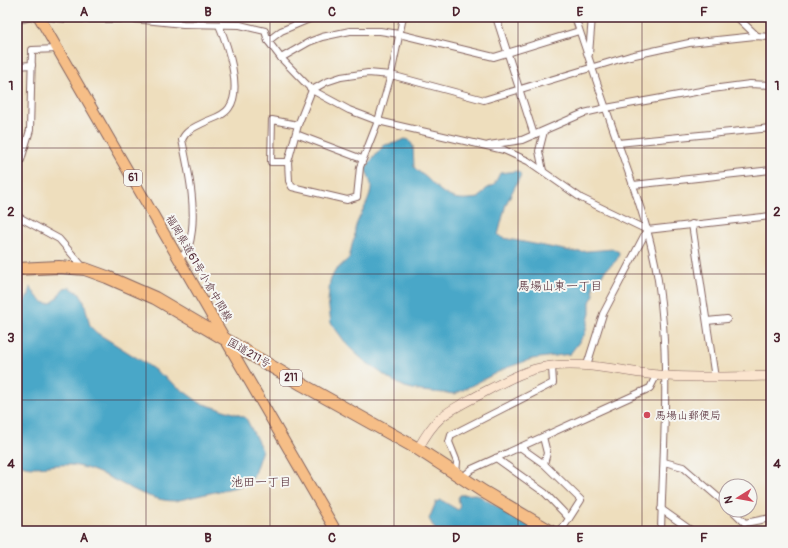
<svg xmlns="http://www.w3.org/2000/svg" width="788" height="548" font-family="Pangolin,'Klee One',sans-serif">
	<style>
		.water { fill: #49a7c8; stroke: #4a637a }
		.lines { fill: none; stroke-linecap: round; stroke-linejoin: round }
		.street-casing { stroke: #83625e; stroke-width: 8 }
		.secondary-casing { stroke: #83625e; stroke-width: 10 }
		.primary-casing { stroke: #83625e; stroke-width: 12 }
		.highway-casing { stroke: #83625e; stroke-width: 14 }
		.street { stroke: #fff; stroke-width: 6 }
		.secondary { stroke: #fbe5cf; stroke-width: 9 }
		.primary { stroke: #f6be87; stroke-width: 10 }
		.highway { stroke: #f6be87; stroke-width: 12 }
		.grid { fill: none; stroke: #4a1f2b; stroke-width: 1; stroke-opacity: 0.55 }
		.poi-dot { fill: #d1495b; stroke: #f6f6f2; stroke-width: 1.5 }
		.labels { text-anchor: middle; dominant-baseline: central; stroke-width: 4; stroke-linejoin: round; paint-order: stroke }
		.shield { fill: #f6f6f2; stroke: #7e6067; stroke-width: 1 }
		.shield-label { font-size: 10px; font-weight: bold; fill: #4a1f2b }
		.street-label { font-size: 11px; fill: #4a1f2b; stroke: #f6f6f2 }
		.poi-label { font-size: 11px; fill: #4a1f2b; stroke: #f6f6f2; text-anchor: start }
		.neighbourhood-label { font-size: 12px; fill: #4a1f2b; stroke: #f6f6f2 }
		.neatline { fill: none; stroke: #4a1f2b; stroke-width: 1.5 }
		.grid-label { font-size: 13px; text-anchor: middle; font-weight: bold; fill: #4a1f2b }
	</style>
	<rect width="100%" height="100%" fill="#f6f6f2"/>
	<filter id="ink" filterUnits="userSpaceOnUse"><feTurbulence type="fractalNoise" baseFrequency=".025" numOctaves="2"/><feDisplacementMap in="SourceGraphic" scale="8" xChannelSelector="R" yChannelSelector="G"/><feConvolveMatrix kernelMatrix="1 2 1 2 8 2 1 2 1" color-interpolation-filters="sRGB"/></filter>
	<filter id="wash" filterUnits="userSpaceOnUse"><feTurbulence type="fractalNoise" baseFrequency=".012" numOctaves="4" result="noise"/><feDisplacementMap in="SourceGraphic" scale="16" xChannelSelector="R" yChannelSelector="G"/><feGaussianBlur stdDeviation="0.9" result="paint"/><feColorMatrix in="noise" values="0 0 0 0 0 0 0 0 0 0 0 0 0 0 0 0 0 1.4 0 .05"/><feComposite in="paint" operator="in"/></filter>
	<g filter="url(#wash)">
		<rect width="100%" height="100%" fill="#eedebd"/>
		<!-- water -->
		<g class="water">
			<path d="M405,139L409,140L413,146L414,167C419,173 426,176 431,182C448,199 456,201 479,198L486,189L494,185L500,173L518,171L521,175L506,204L498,235L503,238L575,252L613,249L619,252C619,263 609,265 604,272C600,277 598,281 593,285L594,295L590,302V313L585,334L570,354L532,359L506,368L455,394L421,391L405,387L391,380L363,360L348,346L331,323L328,301L330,281L335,271L349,258L353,241L355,238C351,222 372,204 371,185C370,179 367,174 365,168L384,145L395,143Z"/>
			<path d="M30,287C36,295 45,311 56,299C59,296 60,292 64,288L69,287L79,293L84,301L90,326L97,333L145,363L200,403L237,414L246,418L262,450L253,477L249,482L241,486L175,501C138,501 108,469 71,465C54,463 34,471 19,464L17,461V309L29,295Z"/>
			<polygon points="476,494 538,531 436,531 429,519 436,502 441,500 458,510 460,508 458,498 460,495"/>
		</g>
	</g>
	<g filter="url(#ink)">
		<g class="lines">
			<!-- street casing -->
			<g class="street-casing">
				<g id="street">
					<polyline points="49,17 66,19 135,19 183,24 240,25 265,31 268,41 281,58 312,90 349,110 378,121 504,150 528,161 581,198 647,230 771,216"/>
					<polyline points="403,17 391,75 378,121 360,167 357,197 347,200 292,187 289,181 288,162 298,125 312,90 326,82 341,77 368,73 391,75 484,100 630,56 689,43 755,36 771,37"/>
					<polyline points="496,17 534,135"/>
					<path d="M575,17C589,59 603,101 618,143C634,188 651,233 658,280C671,364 663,447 661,531"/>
					<polyline points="737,17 757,36"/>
					<polyline points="17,20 32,17"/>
					<polyline points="268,41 281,31 314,17"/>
					<polyline points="589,54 592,17"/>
					<polyline points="281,58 309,42 322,37 350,31 380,31 399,34 494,57 579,31"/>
					<polyline points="17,66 32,65"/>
					<polyline points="296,134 362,159"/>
					<polyline points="618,143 771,128"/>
					<polyline points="489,145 522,140 584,113 606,108 712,89 750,84 771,85"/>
					<polyline points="17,162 21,160 30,130 32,50 58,49"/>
					<polyline points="288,162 271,162 272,120 298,125"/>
					<polyline points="543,171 539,151 544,131"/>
					<polyline points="633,185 771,170"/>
					<polyline points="17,216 59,239 84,268"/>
					<polyline points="692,224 715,378"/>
					<path d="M180,259C183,255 188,250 189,246C198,213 189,173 182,140C185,131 195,127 203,123C211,119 224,116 229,108C243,89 227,44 219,25"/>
					<polyline points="707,321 727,319"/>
					<polyline points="587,365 603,314 647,230"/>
					<polyline points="543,437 547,453 544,464"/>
					<polyline points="520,447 544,464 581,500 561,531"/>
					<polyline points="496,458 545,493 569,518"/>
					<polyline points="664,462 683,467 726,504"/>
					<polyline points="456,474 457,462 449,442 451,435 553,383 552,367"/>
					<polyline points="462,478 472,469 650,388 657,374"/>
					<polyline points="661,509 692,531"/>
					<polyline points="732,510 745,523 771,518"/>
				</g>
			</g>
			<!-- secondary casing -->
			<g class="secondary-casing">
				<path id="secondary" d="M418,449C436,416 445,413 477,396C496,386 514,375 535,369C580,358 623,373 668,376C702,378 736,377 771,376"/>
			</g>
			<!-- primary casing -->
			<g class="primary-casing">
				<polyline id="primary" points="39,17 336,531"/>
			</g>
			<!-- highway casing -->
			<g class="highway-casing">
				<polyline id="highway" points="17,269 59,267 85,269 107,277 155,298 303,385 418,449 484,492 550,531"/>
			</g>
			<!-- street -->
			<use href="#street" class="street"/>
			<!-- secondary -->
			<use href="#secondary" class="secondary"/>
			<!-- primary -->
			<use href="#primary" class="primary"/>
			<!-- highway -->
			<use href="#highway" class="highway"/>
		</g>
	</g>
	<!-- grid -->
	<path class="grid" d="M146,17V531M270,17V531M394,17V531M518,17V531M642,17V531M17,148H771M17,274H771M17,400H771"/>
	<!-- markers -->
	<circle class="poi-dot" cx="647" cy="415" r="4"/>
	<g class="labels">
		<!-- shield labels -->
		<g class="shield">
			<rect x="124" y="170" width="18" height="16" rx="3"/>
			<rect x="280" y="370" width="22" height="16" rx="3"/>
		</g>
		<g class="shield-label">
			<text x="133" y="178">61</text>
			<text x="291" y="378">211</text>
		</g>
		<!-- street labels -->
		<g class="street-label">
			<text transform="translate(199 268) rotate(60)">福岡県道61号小倉中間線</text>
			<text transform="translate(249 353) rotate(30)">国道211号</text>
		</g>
		<!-- poi labels -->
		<g class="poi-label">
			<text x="655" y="415">馬場山郵便局</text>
		</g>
		<!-- neighbourhood labels -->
		<g class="neighbourhood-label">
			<text x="560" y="286">馬場山東一丁目</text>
			<text x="261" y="482">池田一丁目</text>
		</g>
	</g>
	<!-- margin -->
	<rect width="788" height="548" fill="none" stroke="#f6f6f2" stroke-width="44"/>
	<!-- north arrow -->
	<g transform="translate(738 498) rotate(259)"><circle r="19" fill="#f6f6f2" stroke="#b1a0a2"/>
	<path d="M0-3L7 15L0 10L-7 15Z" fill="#d1495b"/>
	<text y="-6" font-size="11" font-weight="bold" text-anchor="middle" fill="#4a1f2b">N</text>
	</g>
	<rect x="22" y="22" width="744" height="504" class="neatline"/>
	<g class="grid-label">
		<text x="84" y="16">A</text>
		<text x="208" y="16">B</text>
		<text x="332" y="16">C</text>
		<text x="456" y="16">D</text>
		<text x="580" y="16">E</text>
		<text x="704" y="16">F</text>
		<text x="11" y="90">1</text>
		<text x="777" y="90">1</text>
		<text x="11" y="216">2</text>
		<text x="777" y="216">2</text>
		<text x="11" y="342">3</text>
		<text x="777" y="342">3</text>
		<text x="11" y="468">4</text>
		<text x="777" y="468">4</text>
		<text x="84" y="542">A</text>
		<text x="208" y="542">B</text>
		<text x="332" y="542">C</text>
		<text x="456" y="542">D</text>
		<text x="580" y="542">E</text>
		<text x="704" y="542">F</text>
	</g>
</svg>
